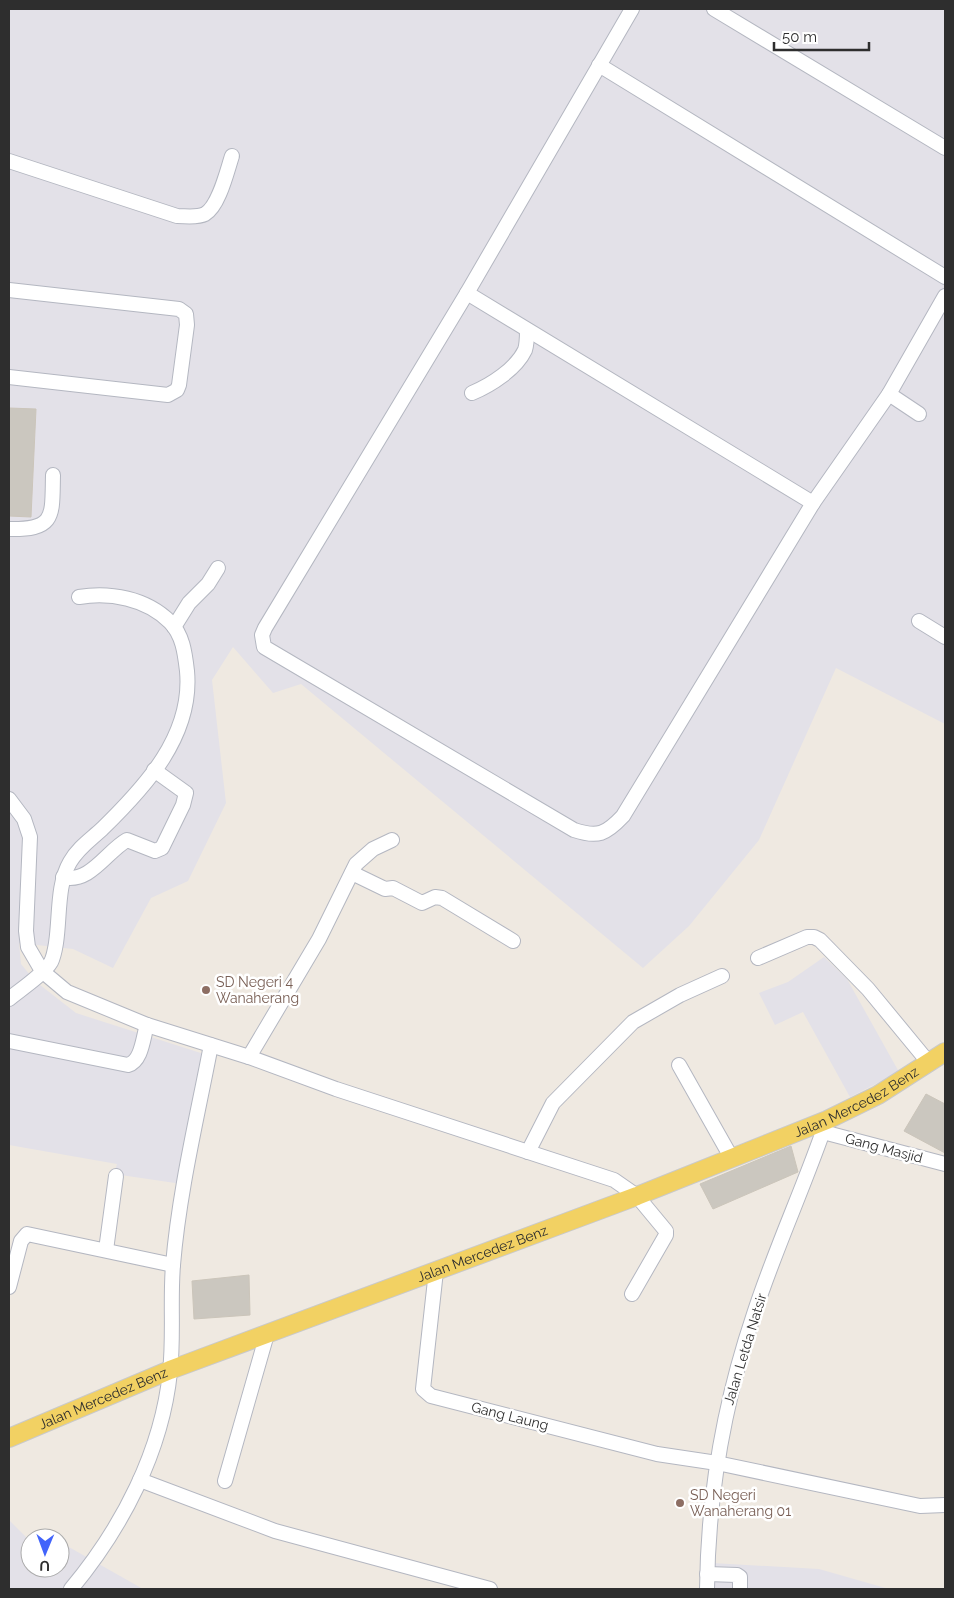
<svg xmlns="http://www.w3.org/2000/svg" width="954" height="1598" font-family="Raleway,sans-serif">
	<style>
		.industrial { fill: #e3e1e8 }
		.building { fill: #cbc7bf; stroke: #cbc5ba }
		.lines { fill: none; stroke-linecap: round; stroke-linejoin: round }
		.minor-casing { stroke: #b4b7c1; stroke-width: 16 }
		.major-casing { stroke: #c9c9c9; stroke-width: 20 }
		.minor { stroke: #fff; stroke-width: 14 }
		.major { stroke: #f2d163; stroke-width: 18 }
		.education-dot { fill: #8d6e63; stroke: #fff; stroke-width: 2 }
		.labels { text-anchor: middle; dominant-baseline: central; stroke-width: 5; stroke-linejoin: round; paint-order: stroke }
		.education-label { font-size: 14px; fill: #785e54; stroke: #fff; text-anchor: start }
		.street-label { font-size: 14px; fill: #2e2e2e; stroke: #fff }
	</style>
	<rect width="100%" height="100%" fill="#efe9e1"/>
	<!-- industrial -->
	<g class="industrial">
		<polygon points="9,9 945,9 945,724 836,668 759,840 689,926 643,968 301,684 273,693 233,647 212,680 226,803 188,881 151,898 113,968 73,949 19,943 21,964 35,981 76,1013 207,1055 182,1184 114,1174 117,1164 9,1145"/>
		<polygon points="824,957 847,979 899,1072 850,1097 803,1012 775,1025 759,993 788,982"/>
		<polygon points="9,1520 30,1541 30,1568 60,1568 60,1542 143,1589 9,1589"/>
		<polygon points="712,1563 819,1569 889,1589 711,1589"/>
	</g>
	<!-- building -->
	<g class="building">
		<polygon points="9,408 36,409 31,517 9,516"/>
		<polygon points="926,1094 945,1104 945,1153 904,1131"/>
		<polygon points="791,1146 798,1172 713,1209 700,1184"/>
		<polygon points="249,1275 250,1315 194,1319 192,1281"/>
	</g>
	<g class="lines">
		<!-- minor casing -->
		<g class="minor-casing">
			<g id="minor">
				<path d="M632,9L467,293L265,628L262,635L264,647L574,830C598,838 606,834 623,816L813,503L889,394L945,296"/>
				<polyline points="714,9 945,148"/>
				<polyline points="599,65 945,277"/>
				<path d="M9,161L177,216C186,216 197,218 205,214C219,206 227,171 232,156"/>
				<polyline points="9,290 179,309 186,314 187,325 179,385 177,390 168,395 9,377"/>
				<polyline points="467,293 813,503"/>
				<path d="M472,393C491,385 516,369 525,350C527,344 527,337 527,330"/>
				<polyline points="889,394 919,414"/>
				<path d="M9,529C56,530 52,516 53,475"/>
				<polyline points="919,621 945,637"/>
				<polyline points="174,627 189,603 208,584 218,568"/>
				<polyline points="9,799 24,819 30,837 26,931 28,947 42,971 67,992 147,1025 249,1057 336,1089 614,1180 637,1196 666,1231 666,1235 632,1294"/>
				<polyline points="352,873 385,889 393,888 422,903 435,897 442,898 513,941"/>
				<path d="M63,877C90,884 107,851 127,840L155,851L162,848L183,805L186,793L154,770"/>
				<polyline points="758,958 807,937 814,937 820,940 868,989 929,1063"/>
				<path d="M9,999C20,990 44,974 51,962C54,956 55,949 56,943C60,917 57,884 70,862C78,848 90,840 102,829C145,787 193,736 187,671C185,654 183,635 170,622C146,598 110,592 79,597"/>
				<path d="M9,1041L128,1065C142,1061 143,1037 147,1025"/>
				<polyline points="249,1057 319,939 356,864 373,849 392,840"/>
				<polyline points="679,1065 731,1157"/>
				<polyline points="823,1132 945,1164"/>
				<polyline points="528,1152 553,1103 633,1022 680,995 722,976"/>
				<polyline points="106,1250 116,1176"/>
				<polyline points="436,1271 423,1389 431,1396 657,1454 717,1463 920,1506 945,1505"/>
				<polyline points="9,1287 21,1241 27,1234 173,1265"/>
				<polyline points="140,1480 275,1531 490,1589"/>
				<polyline points="225,1481 267,1334"/>
				<polyline points="707,1574 737,1575 740,1577 740,1589"/>
				<path d="M71,1589C122,1528 162,1451 170,1372C174,1336 170,1301 173,1265C179,1192 197,1118 211,1045"/>
				<path d="M707,1589C708,1496 724,1403 754,1314C775,1249 805,1185 827,1120"/>
			</g>
		</g>
		<!-- major casing -->
		<g class="major-casing">
			<g id="major">
				<path id="s1" d="M9,1438L170,1370L637,1196L827,1120L878,1095L945,1052"/>
			</g>
		</g>
		<!-- minor -->
		<use href="#minor" class="minor"/>
		<!-- major -->
		<use href="#major" class="major"/>
	</g>
	<!-- markers -->
	<g class="education-dot">
		<circle cx="206" cy="990" r="5"/>
		<circle cx="680" cy="1503" r="5"/>
	</g>
	<g class="labels">
		<!-- education labels -->
		<g class="education-label">
			<text x="216" y="982">SD Negeri 4<tspan x="216" dy="16">Wanaherang</tspan></text>
			<text x="690" y="1495">SD Negeri<tspan x="690" dy="16">Wanaherang 01</tspan></text>
		</g>
		<!-- street labels -->
		<g class="street-label">
			<text stroke="none"><textPath href="#s1" startOffset="912">Jalan Mercedez Benz</textPath></text>
			<text transform="translate(884 1148) rotate(15)">Gang Masjid</text>
			<text stroke="none"><textPath href="#s1" startOffset="508">Jalan Mercedez Benz</textPath></text>
			<text transform="translate(745 1349) rotate(-73)">Jalan Letda Natsir</text>
			<text stroke="none"><textPath href="#s1" startOffset="102">Jalan Mercedez Benz</textPath></text>
			<text transform="translate(510 1416) rotate(14)">Gang Laung</text>
		</g>
	</g>
	<!-- border -->
	<rect width="954" height="1598" fill="none" stroke="#2e2e2e" stroke-width="20"/>
	<!-- north arrow -->
	<g transform="translate(45 1553) rotate(181)"><circle r="24" fill="#ffffff" stroke="#ababab"/>
	<path d="M0-4L9 19L0 12L-9 19Z" fill="#4264fb"/>
	<text y="-8" font-size="14" font-weight="bold" text-anchor="middle" fill="#2e2e2e">U</text>
	</g>
	<!-- scale -->
	<path d="M774 42v8h95v-8" fill="none" stroke="#2e2e2e" stroke-width="2.5"/>
	<text x="782" y="42" font-size="15" fill="#2e2e2e" stroke="#ffffff" stroke-width="4" paint-order="stroke">50 m</text>
</svg>
